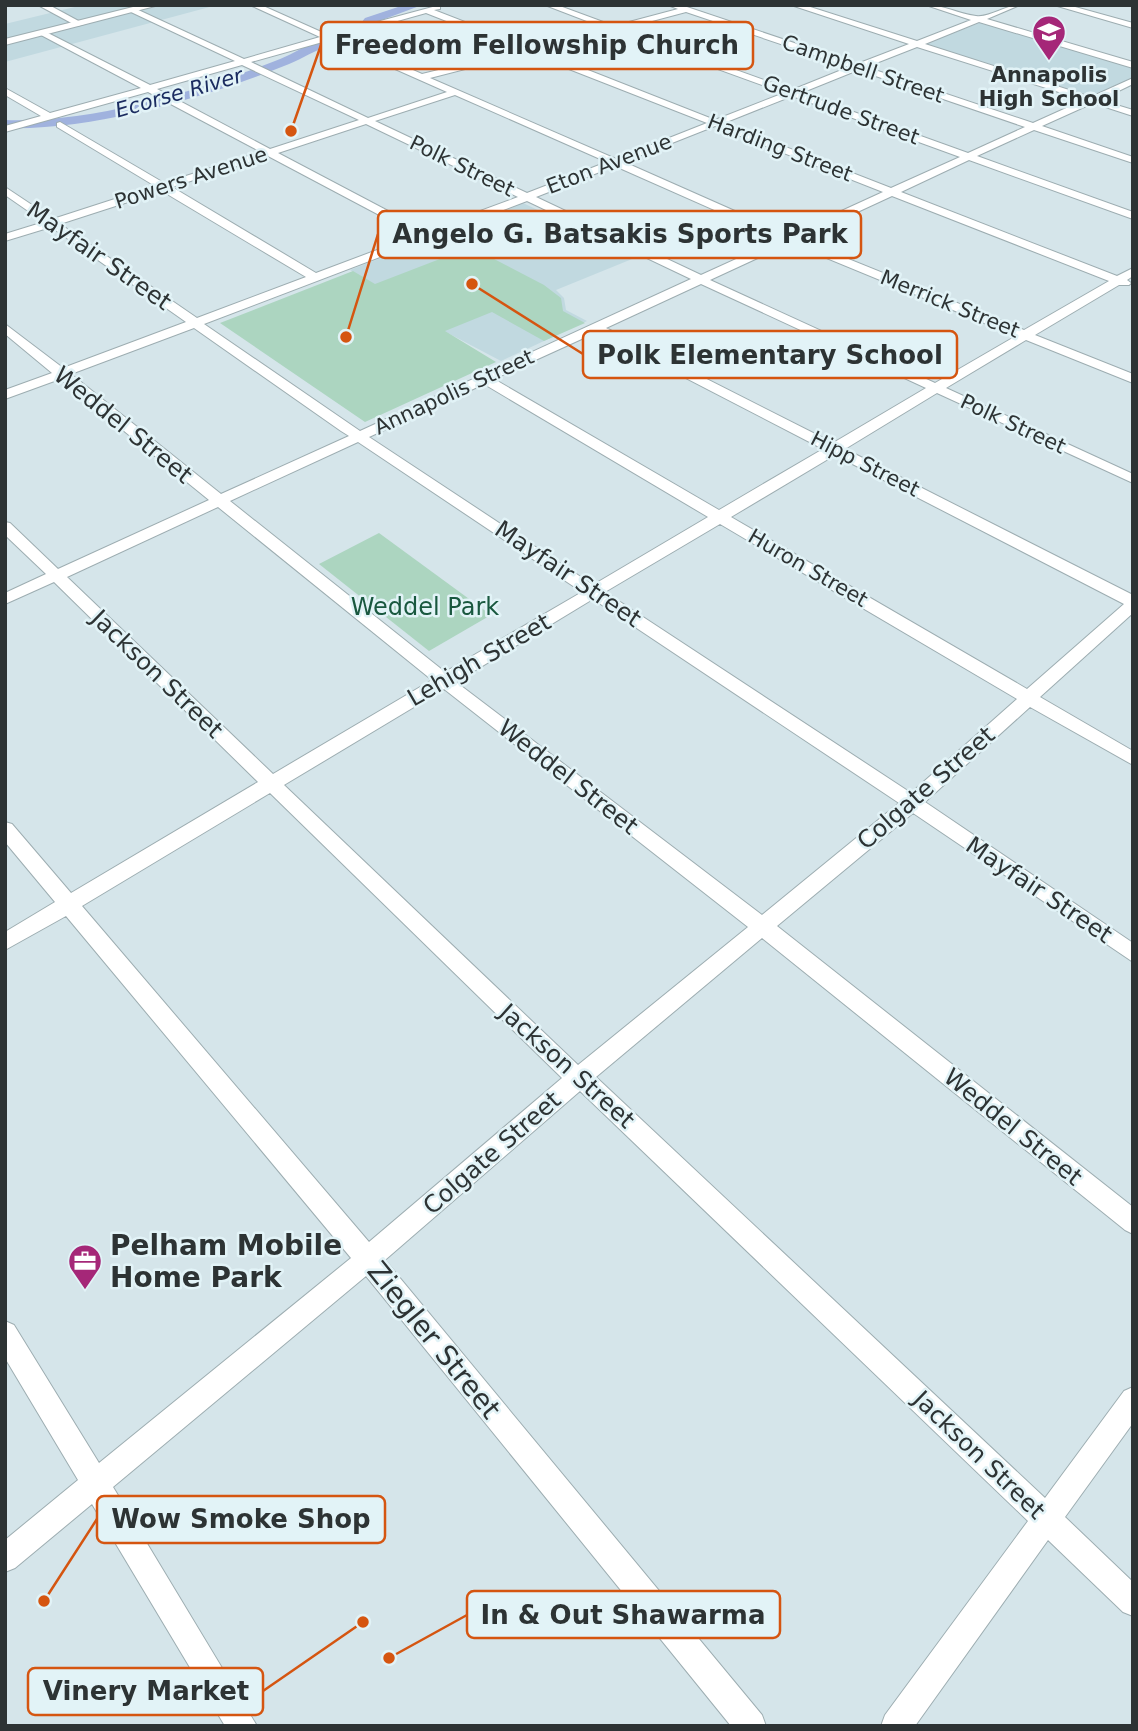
<svg xmlns="http://www.w3.org/2000/svg" width="1138" height="1731" font-family="'DejaVu Sans',sans-serif">
	<style>
		.built { fill: #c1d9e0 }
		.green { fill: #acd5c0 }
		.lines { fill: none; stroke-linecap: round; stroke-linejoin: round }
		.river { fill: #a0b2de; fill-rule: evenodd }
		.minor-casing { stroke: #9dadb1; stroke-width: 2 }
		.major-casing { stroke: #9dadb1; stroke-width: 2 }
		.minor { fill: #fff; fill-rule: evenodd }
		.major { fill: #fff; fill-rule: evenodd }
		.labels { text-anchor: middle; dominant-baseline: central; stroke-width: 5; stroke-linejoin: round; paint-order: stroke }
		.far-street-label { font-size: 21px; fill: #2d3334; stroke: #e2f3f7 }
		.far-poi-label { font-size: 21px; font-weight: bold; fill: #2d3334; stroke: #e2f3f7 }
		.far-water-label { font-size: 21px; font-style: italic; fill: #1b2c60; stroke: #e2f3f7 }
		.street-label { font-size: 24px; fill: #2d3334; stroke: #e2f3f7 }
		.park-label { font-size: 24px; fill: #19583f; stroke: #e2f3f7 }
		.near-poi-label { font-size: 28px; font-weight: bold; fill: #2d3334; stroke: #e2f3f7; text-anchor: start }
		.near-street-label { font-size: 28px; fill: #2d3334; stroke: #e2f3f7 }
		.leader { fill: none; stroke: #d55510; stroke-width: 2.5 }
		.callout-dot { fill: #d55510; stroke: #e2f3f7; stroke-width: 2.5 }
		.callout { fill: #e2f3f7; stroke: #d55510; stroke-width: 2.5 }
		.callout-label { font-size: 26px; text-anchor: middle; font-weight: bold; fill: #2d3334 }
	</style>
	<rect width="100%" height="100%" fill="#d5e5ea"/>
	<!-- built -->
	<g class="built">
		<polygon points="83,5 217,5 5,62 5,24"/>
		<polygon points="982,22 1133,66 1133,78 1094,96 1088,95 925,44"/>
		<polygon points="523,203 637,257 556,290 564,298 566,310 587,321 501,361 444,331 350,270"/>
	</g>
	<!-- green -->
	<g class="green">
		<polygon points="471,247 544,285 561,298 563,311 585,323 544,341 492,312 445,331 496,362 365,422 220,323 353,271 375,284"/>
		<polygon points="379,533 491,615 429,651 319,564"/>
	</g>
	<g class="lines">
		<!-- river -->
		<path class="river" d="M404,5H422L374,23L379,30L374,35C357,39 339,42 323,48C310,53 298,61 284,66C204,98 91,131 5,128V120C92,123 195,92 275,61C289,56 301,48 314,43C330,37 349,34 366,29L361,23L365,18Z"/>
		<!-- minor casing -->
		<g class="minor-casing">
			<g id="minor">
				<polygon points="38,5 49,5 84,24 77,26"/>
				<path d="M250,5H261L328,35L440,5V9L434,10L529,47L605,28L545,5H557L614,26L678,9L668,5H681L857,64L909,44L791,5H804L917,41L971,20L926,5C944,5 959,14 976,16C990,18 1005,5 1020,5L987,19L1133,62V68L979,22L925,44L1091,97L1133,78V84L1100,100L1133,110V116L1093,103L1042,126L1133,157V163L1034,130L977,156L1133,212V219L969,160L901,192L1117,276L1133,268V276L1127,280L1131,283L1129,285H1119L1035,335L1133,374V383L1026,340L946,388L1133,474V483L937,393L845,449L1133,595V613L1040,697L1133,751V765L1030,707L925,802L1133,943V962L913,813L777,926L1133,1207V1234L1125,1230L762,938L596,1077L1045,1498L1124,1391L1133,1387V1423L1065,1517L1133,1582V1616L1123,1612L1048,1540L915,1726H881L885,1715L1028,1521L580,1091L385,1260L762,1715L766,1726H731L366,1276L113,1487L257,1726H225L92,1504L15,1568L5,1572V1540L78,1480L5,1358V1321L14,1325L99,1463L351,1258L66,916L5,950V932L55,902L5,842V822L12,824L71,893L258,782L54,582L5,604V593L46,574L5,535V522L10,523L58,569L209,500L60,379L5,399V390L52,373L5,334V324L63,368L186,322L51,227L5,241V234L44,222L5,195V187L53,219L155,186L57,127V123L60,122L164,183L261,152L148,92L5,132V126L41,116L5,95V88L50,113L141,88L41,35L44,31L150,85L235,61L131,12L134,8L244,59L320,37ZM686,12L849,67L792,90L622,29ZM426,13L520,50L422,74L347,41H341V45L447,92L368,118L251,62ZM613,31L784,93L715,120L537,50ZM917,47L1084,100L1033,123L866,67ZM528,53L707,123L616,159L430,78ZM242,65L359,120L270,149L157,89ZM858,70L1025,127L968,153L801,93ZM455,95L607,162L527,193L375,121ZM792,96L960,157L891,188L724,123ZM366,124L518,197L426,231L278,153ZM715,126L883,192L789,235L624,162ZM268,156L417,235L316,273L172,187ZM615,166L780,239L701,275L536,197ZM162,191L306,277L197,318L60,224ZM892,196L1109,281L1024,330L799,239ZM527,201L691,279L360,431L204,324ZM790,243L795,245L1016,336L935,383L710,280ZM701,284L926,388L833,443L606,328ZM194,328L341,431L349,436L221,494L71,374ZM597,332L823,449L719,510L494,379ZM484,384L708,517L593,585L369,437ZM358,442L582,592L445,672L230,501ZM835,455L1124,604L1027,689L731,517ZM218,507L432,680L273,774L67,577ZM720,524L1017,699L911,793L605,592ZM593,599L899,803L762,915L456,682ZM444,689L748,927L578,1065L284,785ZM270,793L562,1078L369,1242L82,906Z"/>
				<polygon points="1054,5 1068,5 1133,23 1133,28"/>
			</g>
		</g>
		<!-- major casing -->
		<g class="major-casing">
			<polygon id="major" points="141,5 159,5 5,45 5,39"/>
		</g>
		<!-- minor -->
		<use href="#minor" class="minor"/>
		<!-- major -->
		<use href="#major" class="major"/>
	</g>
	<!-- icons -->
	<defs>
		<g id="school-pin" transform="scale(1.75)"><path d="M0 17L-7.5 6A9.5 9.5 0 1 1 7.5 6Z" fill="#a52778" stroke="#e2f3f7"/><path d="M0-5L7-2L0 1L-7-2ZM-4 1L0 2.5L4 1V4Q0 6-4 4Z" fill="#fff"/></g>
		<g id="office-pin" transform="scale(1.75)"><path d="M0 17L-7.5 6A9.5 9.5 0 1 1 7.5 6Z" fill="#a52778" stroke="#e2f3f7"/><path d="M-6-3h4V-5.5h4V-3h4V5H-6ZM-1-4.5V-3h2v-1.5ZM-6 0V1H6V0Z" fill="#fff"/></g>
	</defs>
	<g fill-rule="evenodd">
		<use href="#school-pin" x="1049" y="32"/>
		<use href="#office-pin" x="85" y="1261"/>
	</g>
	<g class="labels">
		<!-- far-street labels -->
		<g class="far-street-label">
			<text transform="translate(863 69) rotate(19)">Campbell Street</text>
			<text transform="translate(841 110) rotate(20)">Gertrude Street</text>
			<text transform="translate(780 148) rotate(21)">Harding Street</text>
			<text transform="translate(609 164) rotate(-21)">Eton Avenue</text>
			<text transform="translate(462 166) rotate(26)">Polk Street</text>
			<text transform="translate(191 178) rotate(-18)">Powers Avenue</text>
			<text transform="translate(950 304) rotate(22)">Merrick Street</text>
			<text transform="translate(454 392) rotate(-25)">Annapolis Street</text>
			<text transform="translate(1013 424) rotate(25)">Polk Street</text>
			<text transform="translate(865 464) rotate(27)">Hipp Street</text>
			<text transform="translate(808 568) rotate(30)">Huron Street</text>
		</g>
		<!-- far-poi labels -->
		<g class="far-poi-label">
			<text x="1049" y="75">Annapolis<tspan x="1049" dy="24">High School</tspan></text>
		</g>
		<!-- far-water labels -->
		<g class="far-water-label">
			<text transform="translate(179 93) rotate(-16)">Ecorse River</text>
		</g>
		<!-- street labels -->
		<g class="street-label">
			<text transform="translate(99 256) rotate(35)">Mayfair Street</text>
			<text transform="translate(123 425) rotate(39)">Weddel Street</text>
			<text transform="translate(568 574) rotate(34)">Mayfair Street</text>
			<text transform="translate(479 660) rotate(-30)">Lehigh Street</text>
			<text transform="translate(157 674) rotate(44)">Jackson Street</text>
			<text transform="translate(568 777) rotate(38)">Weddel Street</text>
			<text transform="translate(926 788) rotate(-41)">Colgate Street</text>
			<text transform="translate(1039 890) rotate(34)">Mayfair Street</text>
			<text transform="translate(567 1066) rotate(42)">Jackson Street</text>
			<text transform="translate(1013 1127) rotate(39)">Weddel Street</text>
			<text transform="translate(492 1153) rotate(-41)">Colgate Street</text>
			<text transform="translate(979 1455) rotate(44)">Jackson Street</text>
		</g>
		<!-- park labels -->
		<g class="park-label">
			<text x="425" y="607">Weddel Park</text>
		</g>
		<!-- near-poi labels -->
		<g class="near-poi-label">
			<text x="110" y="1245">Pelham Mobile<tspan x="110" dy="32">Home Park</tspan></text>
		</g>
		<!-- near-street labels -->
		<g class="near-street-label">
			<text transform="translate(434 1340) rotate(51)">Ziegler Street</text>
		</g>
	</g>
	<!-- callouts -->
	<path class="leader" d="M291 131L321 45M346 337L378 234M472 284L583 354M44 1601L97 1519M389 1658L467 1615M363 1622L263 1691"/>
	<g class="callout-dot">
		<circle cx="291" cy="131" r="7"/>
		<circle cx="346" cy="337" r="7"/>
		<circle cx="472" cy="284" r="7"/>
		<circle cx="44" cy="1601" r="7"/>
		<circle cx="389" cy="1658" r="7"/>
		<circle cx="363" cy="1622" r="7"/>
	</g>
	<g class="callout">
		<rect x="321" y="22" width="432" height="47" rx="7"/>
		<rect x="378" y="211" width="483" height="47" rx="7"/>
		<rect x="583" y="331" width="374" height="47" rx="7"/>
		<rect x="97" y="1496" width="288" height="47" rx="7"/>
		<rect x="467" y="1591" width="313" height="47" rx="7"/>
		<rect x="28" y="1668" width="235" height="47" rx="7"/>
	</g>
	<g class="callout-label">
		<text x="537" y="54">Freedom Fellowship Church</text>
		<text x="620" y="243">Angelo G. Batsakis Sports Park</text>
		<text x="770" y="364">Polk Elementary School</text>
		<text x="241" y="1528">Wow Smoke Shop</text>
		<text x="623" y="1624">In &amp; Out Shawarma</text>
		<text x="146" y="1700">Vinery Market</text>
	</g>
	<!-- border -->
	<rect width="1138" height="1731" fill="none" stroke="#2d3334" stroke-width="14"/>
</svg>
